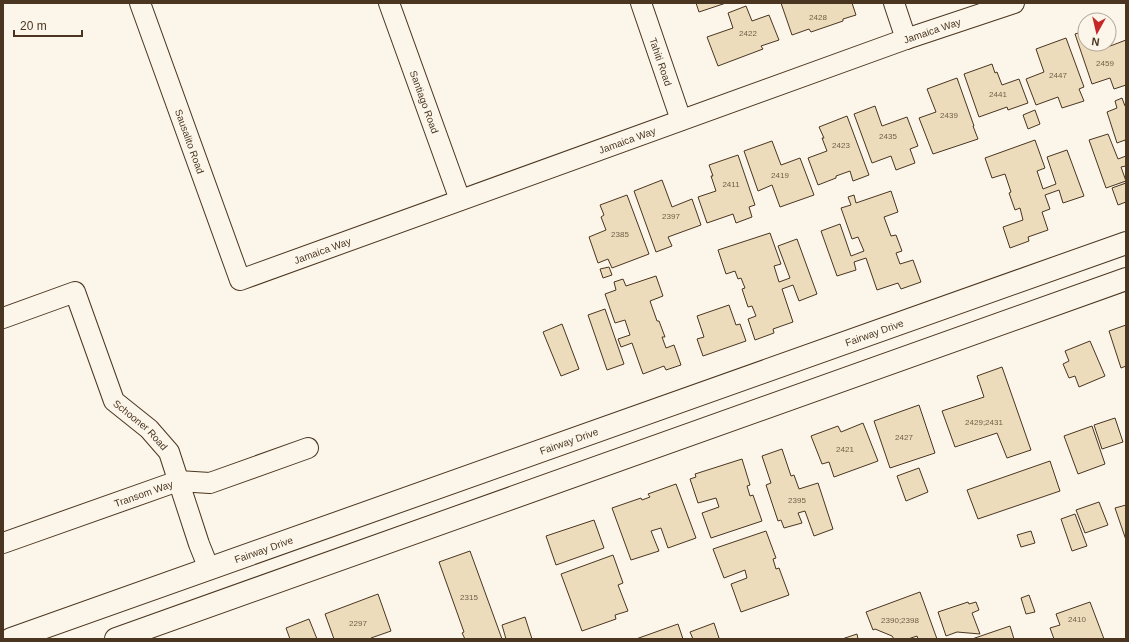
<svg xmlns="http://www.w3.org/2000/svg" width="1129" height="642" font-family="Helvetica,sans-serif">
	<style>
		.building { fill: #ecdcbc; stroke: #4a3520 }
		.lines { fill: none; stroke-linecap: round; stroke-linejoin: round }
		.minor-casing { stroke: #4a3520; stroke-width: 22 }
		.tertiary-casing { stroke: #4a3520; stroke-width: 24 }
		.minor { stroke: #fbf6e9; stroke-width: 20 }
		.tertiary { stroke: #fbf6e9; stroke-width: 22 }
		.labels { text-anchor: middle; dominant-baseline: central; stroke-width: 3; stroke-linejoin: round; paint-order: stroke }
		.number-label { font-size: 8px; fill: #725f47 }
		.street-label { font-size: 10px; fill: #4a3520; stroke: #fbf6e9 }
	</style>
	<rect width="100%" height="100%" fill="#fbf6e9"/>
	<!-- building -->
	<g class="building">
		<polygon points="696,3 726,3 699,12"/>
		<polygon points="781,3 852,3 856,15 843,19 843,21 811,32 809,29 792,35"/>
		<polygon points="746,6 752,21 769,15 779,40 761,46 763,49 718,66 707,37 733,28 728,13"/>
		<polygon points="1085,31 1085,44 1103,44 1105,48 1126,40 1126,85 1114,89 1110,78 1092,84 1075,34"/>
		<polygon points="1066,38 1084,87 1079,89 1084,101 1062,108 1058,97 1036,105 1026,79 1044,72 1036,49"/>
		<polygon points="992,64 995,73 997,72 1002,85 1019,79 1028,103 1008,110 1007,107 979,117 964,74"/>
		<polygon points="957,78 974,126 973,126 978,139 933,154 919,118 936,112 927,89"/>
		<polygon points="1122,98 1125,106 1126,106 1126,144 1125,140 1117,143 1107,112 1117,108 1115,101"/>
		<polygon points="875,106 882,126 907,117 918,146 910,149 915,163 896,170 891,156 872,163 854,114"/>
		<polygon points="1035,110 1040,124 1028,129 1023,115"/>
		<polygon points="847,116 869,175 853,181 850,171 836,176 836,178 818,185 808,158 827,151 822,138 824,138 819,127"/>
		<polygon points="1108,134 1118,159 1126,156 1126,166 1121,167 1126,181 1106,188 1089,140"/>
		<polygon points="1035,140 1045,168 1037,171 1043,189 1056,184 1047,157 1067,150 1084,196 1063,203 1059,190 1045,195 1050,209 1042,212 1048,230 1028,237 1029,241 1010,248 1003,227 1023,220 1020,208 1015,210 1009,193 1011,192 1005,174 992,178 985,158"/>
		<polygon points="772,141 781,165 800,158 814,195 780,207 772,185 758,191 744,151"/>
		<polygon points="738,155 755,205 749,207 752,217 736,223 733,214 707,223 698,197 716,191 711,176 713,176 709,165"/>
		<polygon points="662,180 672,207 692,199 701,225 668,237 672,246 656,252 634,191"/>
		<polygon points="1126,183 1126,202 1118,205 1112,188"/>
		<polygon points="891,191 898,212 884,217 891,236 896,235 902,251 896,253 900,264 913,260 921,282 901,289 898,283 877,290 866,258 854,262 856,270 837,276 821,231 840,224 851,256 864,251 858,237 852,239 841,208 851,205 848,197 854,195 856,203"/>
		<polygon points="627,195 649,254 612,268 608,259 598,263 589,237 606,230 601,217 604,215 600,205"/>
		<polygon points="770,233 781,264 774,266 779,282 790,278 778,246 797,239 817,294 799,301 793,285 782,289 793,322 773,329 774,333 755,340 748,319 756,316 752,306 748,307 742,289 745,288 741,278 738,279 735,271 726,274 718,250"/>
		<polygon points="609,267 612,275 603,278 600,269"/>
		<polygon points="656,276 663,296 650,301 657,321 659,321 665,337 662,337 666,348 674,345 681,365 666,370 664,366 643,374 632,343 621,347 618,339 630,335 625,320 615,323 605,294 616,290 614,282 623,279 626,286"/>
		<polygon points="729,305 736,325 740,324 746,341 703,356 697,339 704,337 697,316"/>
		<polygon points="605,309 624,364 607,370 588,315"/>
		<polygon points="562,324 579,369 561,376 543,332"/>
		<polygon points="1126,325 1126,366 1121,368 1109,331"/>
		<polygon points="1090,341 1105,376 1079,387 1075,376 1069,378 1063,364 1069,361 1065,351"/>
		<polygon points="1002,367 1031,450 1007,458 997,433 955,447 942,411 984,397 977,376"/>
		<polygon points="919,405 935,453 890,468 874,421"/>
		<polygon points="1115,418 1123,442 1102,449 1094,425"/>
		<polygon points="863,423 878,461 834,477 829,462 822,464 811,436 838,426 841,432"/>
		<polygon points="1092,426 1105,464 1078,474 1064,436"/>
		<polygon points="782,449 791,476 794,475 799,489 818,483 833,529 814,536 805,511 798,513 802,523 784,528 781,520 778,521 766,485 771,483 762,456"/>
		<polygon points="742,459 750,485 747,486 750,496 753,495 762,521 711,538 702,513 719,507 716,498 698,503 690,479 696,477 695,474"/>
		<polygon points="1050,461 1060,491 978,519 967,490"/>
		<polygon points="919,468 928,492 906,501 897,476"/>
		<polygon points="676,484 696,538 668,548 661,528 651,531 659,551 631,560 612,508 641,498 642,500 650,497 648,494"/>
		<polygon points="1099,502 1108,525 1085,533 1076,510"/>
		<polygon points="1126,505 1126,540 1115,508"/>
		<polygon points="1075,514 1087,546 1072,551 1061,519"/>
		<polygon points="594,520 604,548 556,565 546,536"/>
		<polygon points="766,531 776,558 773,559 776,569 779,568 789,595 741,612 731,584 747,578 745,570 724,578 713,549"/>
		<polygon points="1031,531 1035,543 1021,547 1017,535"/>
		<polygon points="470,551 502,639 465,639 462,633 464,632 439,562"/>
		<polygon points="613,555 623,583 618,585 628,611 615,615 616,619 582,631 561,574"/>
		<polygon points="920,592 937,639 918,639 917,636 908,639 894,639 892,636 875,629 873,630 866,612"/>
		<polygon points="378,594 391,631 371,638 371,639 334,639 325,614"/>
		<polygon points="1029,595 1035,612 1026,614 1021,598"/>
		<polygon points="968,602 969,604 976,602 979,610 972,613 980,634 957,632 946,636 938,612"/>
		<polygon points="1090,602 1104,639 1054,639 1050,628 1060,625 1056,614"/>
		<polygon points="525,617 532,639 506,639 502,625"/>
		<polygon points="309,619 317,639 290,639 286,628"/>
		<polygon points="714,623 719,638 716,639 693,639 690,632"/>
		<polygon points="678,624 683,639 636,639"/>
		<polygon points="1010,626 1014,639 972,639"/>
		<polygon points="857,634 858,639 842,639"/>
	</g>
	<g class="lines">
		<!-- minor casing -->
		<g class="minor-casing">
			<g id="minor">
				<path id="s1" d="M140,3L240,280L906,39L1014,3"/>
				<path id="s2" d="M389,3L460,200"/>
				<path id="s3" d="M641,3L681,120"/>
				<polyline points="894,3 906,39"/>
				<path id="s4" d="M3,318L75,292L114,401L149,429L169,452L199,544L209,569"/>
				<path id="s5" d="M3,543L178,481L210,483L308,448"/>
			</g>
		</g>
		<!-- tertiary casing -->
		<g class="tertiary-casing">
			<g id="tertiary">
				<path id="s6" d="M11,639L1126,243"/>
				<polyline points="116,639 1126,279"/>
			</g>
		</g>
		<!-- minor -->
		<use href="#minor" class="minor"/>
		<!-- tertiary -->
		<use href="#tertiary" class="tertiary"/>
	</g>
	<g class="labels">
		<!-- number labels -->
		<g class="number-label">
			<text x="818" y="17">2428</text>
			<text x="748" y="33">2422</text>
			<text x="1105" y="63">2459</text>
			<text x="1058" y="75">2447</text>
			<text x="998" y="94">2441</text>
			<text x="949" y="115">2439</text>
			<text x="888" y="136">2435</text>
			<text x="841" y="145">2423</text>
			<text x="780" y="175">2419</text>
			<text x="731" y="184">2411</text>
			<text x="671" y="216">2397</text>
			<text x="620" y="234">2385</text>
			<text x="984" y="422">2429;2431</text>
			<text x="904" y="437">2427</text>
			<text x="845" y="449">2421</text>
			<text x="797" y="500">2395</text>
			<text x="469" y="597">2315</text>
			<text x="1077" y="619">2410</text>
			<text x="900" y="620">2390;2398</text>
			<text x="358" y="623">2297</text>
		</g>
		<!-- street labels -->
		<g class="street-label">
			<text stroke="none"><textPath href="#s1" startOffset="1030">Jamaica Way</textPath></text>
			<text stroke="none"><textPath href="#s3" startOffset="62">Tahiti Road</textPath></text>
			<text stroke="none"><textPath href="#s2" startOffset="105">Santiago Road</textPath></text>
			<text stroke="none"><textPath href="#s1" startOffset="706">Jamaica Way</textPath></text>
			<text stroke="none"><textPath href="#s1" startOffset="147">Sausalito Road</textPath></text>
			<text stroke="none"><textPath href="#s1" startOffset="382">Jamaica Way</textPath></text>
			<text stroke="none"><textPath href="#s6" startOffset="916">Fairway Drive</textPath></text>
			<text stroke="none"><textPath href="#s4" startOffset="228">Schooner Road</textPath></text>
			<text stroke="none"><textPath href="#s6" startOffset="592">Fairway Drive</textPath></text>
			<text stroke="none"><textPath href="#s5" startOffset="149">Transom Way</textPath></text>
			<text stroke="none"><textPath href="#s6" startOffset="268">Fairway Drive</textPath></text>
		</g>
	</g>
	<!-- border -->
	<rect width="1129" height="642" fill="none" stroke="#4a3520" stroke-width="8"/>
	<!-- north arrow -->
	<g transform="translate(1097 32) rotate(188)"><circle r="19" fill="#fbf6e9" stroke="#b4a999"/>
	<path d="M0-3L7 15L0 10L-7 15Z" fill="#c62828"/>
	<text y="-6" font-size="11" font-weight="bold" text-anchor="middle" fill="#4a3520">N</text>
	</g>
	<!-- scale -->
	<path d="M14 30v6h68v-6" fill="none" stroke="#4a3520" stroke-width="2"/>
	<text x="20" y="30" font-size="12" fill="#4a3520" stroke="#fbf6e9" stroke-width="3" paint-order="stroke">20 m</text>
</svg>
